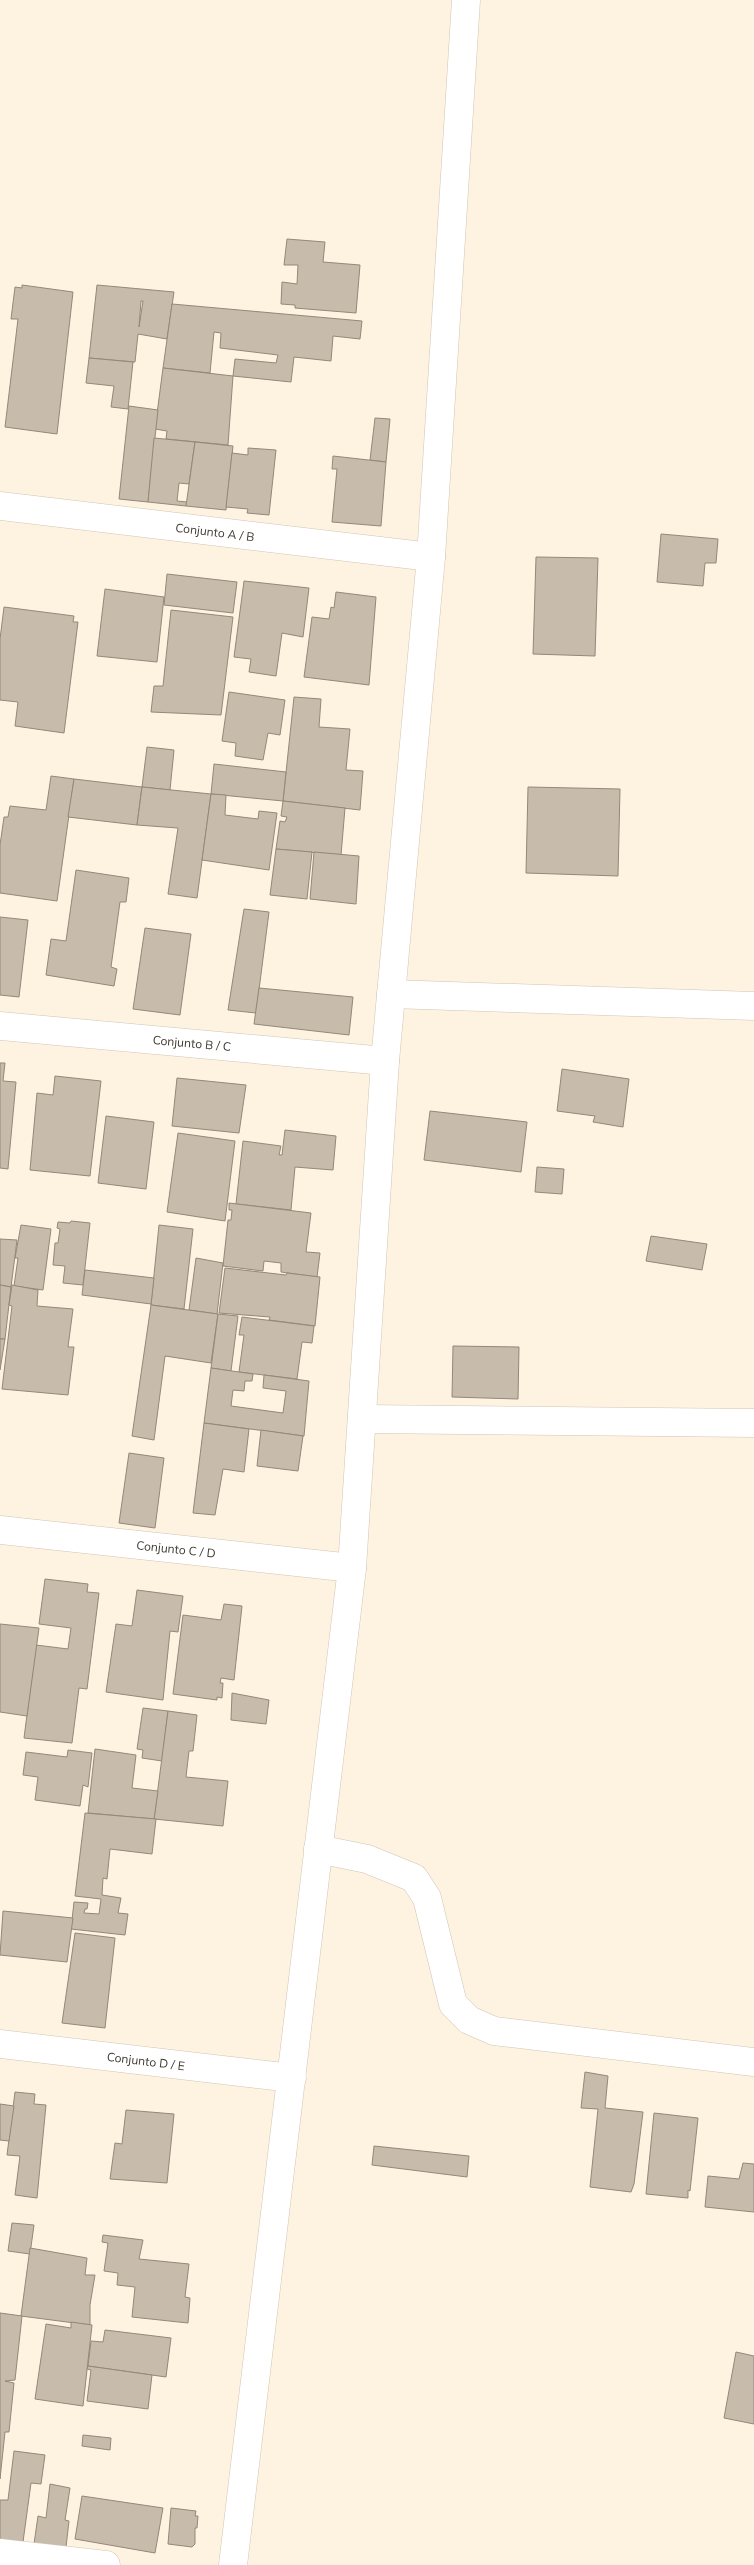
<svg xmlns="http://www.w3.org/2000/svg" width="754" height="2565" font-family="Mulish,sans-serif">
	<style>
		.building { fill: #c7bbab; stroke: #938879; fill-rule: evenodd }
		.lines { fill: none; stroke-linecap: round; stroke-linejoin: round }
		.minor-casing { stroke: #d1c5b5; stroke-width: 29 }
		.minor { stroke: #fff; stroke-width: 28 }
		.labels { text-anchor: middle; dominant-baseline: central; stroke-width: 4; stroke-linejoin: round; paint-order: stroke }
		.street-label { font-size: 12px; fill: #3d3832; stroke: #fff }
	</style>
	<rect width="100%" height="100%" fill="#fef2e1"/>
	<!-- building -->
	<g class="building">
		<polygon points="287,239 325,242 323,262 360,265 356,313 295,308 295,305 281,304 282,282 297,284 298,265 284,265"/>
		<polygon points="22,285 73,292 57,434 5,427 18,319 11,319 15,287 22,288"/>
		<path d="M97,285L174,292L167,339L138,334L135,362L89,358ZM141,301H143L139,327Z"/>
		<polygon points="172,304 362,321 360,339 333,336 331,361 294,357 291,382 233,376 235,359 276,363 278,355 220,348 221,333 214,332 210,373 163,368"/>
		<polygon points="89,358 133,362 128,409 111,407 114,386 86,383"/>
		<polygon points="163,368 233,376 228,445 166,439 167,431 155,429"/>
		<polygon points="129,406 158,410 148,502 119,499"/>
		<polygon points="375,418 390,419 386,462 370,460"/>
		<polygon points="154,438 195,442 189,484 179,483 177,501 187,502 186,506 148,502"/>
		<polygon points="195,442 233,446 226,510 186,506"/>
		<polygon points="248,448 276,450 269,515 247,513 248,509 226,507 232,453 248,455"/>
		<polygon points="333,456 386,462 381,526 332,522 337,469 332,469"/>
		<polygon points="661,534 718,539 716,563 705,563 703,586 657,582"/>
		<polygon points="536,557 598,558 595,656 533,654"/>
		<polygon points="167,574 237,582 233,613 164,605"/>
		<polygon points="244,581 309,588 303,637 282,633 276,676 249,672 251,659 234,657"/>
		<polygon points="105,589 164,597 157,662 97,656"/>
		<polygon points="336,592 376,597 369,685 304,677 312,617 329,619 331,607 334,608"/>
		<polygon points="4,607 74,616 73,622 78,622 64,733 15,726 18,702 0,700 0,639"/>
		<polygon points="171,610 233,617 221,715 151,712 154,686 163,686"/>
		<polygon points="229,692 285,700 280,735 268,733 263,760 235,756 236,743 222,741"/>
		<polygon points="294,697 321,699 319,727 350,729 346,770 363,771 360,810 283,801"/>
		<polygon points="147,747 174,750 170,790 142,787"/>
		<polygon points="214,764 286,772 283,801 211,794"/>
		<polygon points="51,776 74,779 57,901 0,893 0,845 4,817 8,817 10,806 46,810"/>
		<polygon points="74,779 142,787 137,825 68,817"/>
		<polygon points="142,787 211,794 197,898 168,894 178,828 137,825"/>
		<polygon points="528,787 620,789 618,876 526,873"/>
		<polygon points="211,794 226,795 225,815 258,819 259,811 277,813 269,870 202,860"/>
		<polygon points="283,801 345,808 341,855 276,849 280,821 285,822 287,817 281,816"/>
		<polygon points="276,849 312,852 307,899 270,895"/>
		<polygon points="314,852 359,856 356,904 310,899"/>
		<polygon points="76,870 129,878 126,902 120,902 111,967 117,969 114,986 46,975 51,939 66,941"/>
		<polygon points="244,909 269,912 256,1013 228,1010"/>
		<polygon points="0,917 28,920 19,997 0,995"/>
		<polygon points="145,928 191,934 180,1015 133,1009"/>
		<polygon points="259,988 353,997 349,1035 254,1024"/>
		<polygon points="0,1063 5,1063 3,1081 16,1082 8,1169 0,1168"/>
		<polygon points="562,1069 629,1079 623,1127 593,1122 595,1116 557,1111"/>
		<polygon points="55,1076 101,1081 90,1176 30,1170 37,1093 53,1095"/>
		<polygon points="177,1078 246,1085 239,1133 172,1126"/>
		<polygon points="430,1111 527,1122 521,1172 424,1160"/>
		<polygon points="106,1116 154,1122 146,1189 98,1183"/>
		<polygon points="285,1130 336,1136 333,1170 295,1167 291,1210 236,1204 243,1141 281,1146 279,1155 282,1155"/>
		<polygon points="178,1133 235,1141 225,1221 167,1212"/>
		<polygon points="537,1167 564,1169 562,1194 535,1192"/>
		<polygon points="229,1203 311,1213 306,1252 320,1253 317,1277 281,1272 281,1263 264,1261 263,1271 223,1266 228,1220 231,1220 232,1210 229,1210"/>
		<polygon points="71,1221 90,1223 83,1285 63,1283 65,1266 53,1265 55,1243 58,1243 60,1229 57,1228 58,1222 70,1223"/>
		<polygon points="21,1225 51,1229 43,1290 14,1286 18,1258 15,1258"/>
		<polygon points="159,1225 193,1229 184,1309 151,1305"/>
		<polygon points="651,1236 707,1244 702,1270 646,1261"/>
		<polygon points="0,1239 17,1240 11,1287 0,1285"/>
		<polygon points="196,1258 223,1263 217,1314 189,1310"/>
		<polygon points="225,1268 286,1275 287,1273 320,1277 315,1326 269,1320 270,1317 219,1313"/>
		<polygon points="85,1270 154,1278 151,1304 82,1295"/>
		<polygon points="0,1285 11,1287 5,1339 0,1339"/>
		<polygon points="12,1285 38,1290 37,1306 73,1309 68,1347 74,1347 68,1395 2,1389 12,1306 9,1305"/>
		<polygon points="151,1305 218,1314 211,1363 165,1356 154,1440 132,1436"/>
		<polygon points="218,1314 238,1316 231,1371 211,1368"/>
		<polygon points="242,1317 314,1326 312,1343 302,1342 297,1379 239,1372 244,1335 239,1335"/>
		<polygon points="0,1339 5,1339 0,1370"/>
		<polygon points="453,1346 519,1347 518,1399 452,1397"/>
		<polygon points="211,1368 253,1374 252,1381 245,1381 244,1391 233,1390 231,1406 283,1413 286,1391 263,1388 264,1375 309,1381 304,1436 204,1423"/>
		<polygon points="204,1423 249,1429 244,1472 223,1469 215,1515 193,1513"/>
		<polygon points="261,1430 303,1436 298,1471 257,1466"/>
		<polygon points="129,1453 164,1458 155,1528 119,1523"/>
		<polygon points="45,1579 88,1584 87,1592 99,1593 87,1689 79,1688 72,1743 24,1738 36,1645 68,1649 71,1628 39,1624"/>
		<polygon points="137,1590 183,1596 178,1632 170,1631 163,1700 106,1692 116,1624 132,1626"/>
		<polygon points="224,1604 242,1606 234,1680 221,1678 220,1683 223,1683 222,1698 217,1697 217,1700 173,1694 183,1615 221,1620"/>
		<polygon points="0,1624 39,1628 27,1716 0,1712"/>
		<polygon points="232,1693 269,1700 266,1724 231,1720"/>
		<polygon points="143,1708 168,1711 162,1761 142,1758 143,1750 137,1749"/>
		<polygon points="168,1711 197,1715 193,1751 189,1751 186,1777 228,1781 223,1826 154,1819"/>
		<polygon points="95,1749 136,1755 132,1788 158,1791 154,1819 88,1813"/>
		<polygon points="68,1750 92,1753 88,1787 83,1785 80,1806 35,1800 38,1777 23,1775 26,1752 67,1757"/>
		<polygon points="85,1813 156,1819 152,1854 110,1849 107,1879 103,1878 102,1895 121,1898 118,1913 128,1914 125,1935 71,1929 74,1902 88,1903 87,1909 85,1909 84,1913 99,1914 101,1899 75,1896"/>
		<polygon points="3,1911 73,1918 67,1962 0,1955"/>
		<polygon points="75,1933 115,1938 105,2028 62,2023"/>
		<polygon points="585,2072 608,2076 605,2108 643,2112 634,2184 631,2192 590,2187 598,2109 581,2108"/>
		<polygon points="15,2092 35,2094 34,2104 46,2105 37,2198 15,2195 20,2156 7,2155"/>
		<polygon points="0,2104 14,2106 9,2141 0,2140"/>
		<polygon points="126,2110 174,2114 167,2183 110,2179 115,2143 122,2144"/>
		<polygon points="654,2113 698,2118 690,2191 688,2190 688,2198 646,2194"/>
		<polygon points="374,2146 469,2156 467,2177 372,2165"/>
		<polygon points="743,2163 754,2164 754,2212 705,2207 708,2176 739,2179"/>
		<polygon points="12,2223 34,2225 30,2254 8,2251"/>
		<polygon points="103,2235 143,2240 139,2259 189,2264 185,2297 190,2298 188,2323 132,2317 135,2287 117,2285 118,2273 104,2271 108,2243 102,2242"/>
		<polygon points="30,2248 87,2258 85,2275 95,2275 90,2305 90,2325 21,2316"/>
		<polygon points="0,2313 22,2316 15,2380 5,2381 14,2383 9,2432 5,2432 0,2479"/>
		<polygon points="71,2322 92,2325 83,2406 35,2399 46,2324 71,2328"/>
		<polygon points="105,2330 171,2338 166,2377 88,2366 91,2341 103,2342"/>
		<polygon points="736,2352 754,2356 754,2424 724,2418"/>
		<polygon points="88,2366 152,2375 148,2409 87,2401 91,2370 87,2369"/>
		<polygon points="83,2435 111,2438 110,2450 82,2446"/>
		<polygon points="14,2451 45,2455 41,2484 31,2483 23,2542 0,2540 0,2500 8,2500"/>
		<polygon points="50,2484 70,2488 65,2520 69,2521 66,2547 34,2544 38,2516 46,2518"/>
		<polygon points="82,2496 163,2508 155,2553 75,2539"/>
		<polygon points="171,2508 196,2511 195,2516 198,2516 197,2528 195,2528 195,2544 192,2547 168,2544"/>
	</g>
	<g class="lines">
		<!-- minor casing -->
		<g class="minor-casing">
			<g id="minor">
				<polyline points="0,506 431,557"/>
				<polyline points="391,994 754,1006"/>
				<polyline points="0,1026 385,1061"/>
				<polyline points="362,1419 754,1423"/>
				<polyline points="0,1530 352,1568"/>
				<polyline points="318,1849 367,1859 414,1878 427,1898 453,2004 469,2020 494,2031 754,2062"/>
				<polyline points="0,2044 292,2078"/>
				<polyline points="0,2553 106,2565"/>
				<polyline points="233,2565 352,1568 385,1061 431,557 466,0"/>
			</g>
		</g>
		<!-- minor -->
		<use href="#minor" class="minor"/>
	</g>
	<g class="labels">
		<!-- street labels -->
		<g class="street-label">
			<text transform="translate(215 532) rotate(7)">Conjunto A / B</text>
			<text transform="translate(192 1043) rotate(5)">Conjunto B / C</text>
			<text transform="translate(176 1549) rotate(6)">Conjunto C / D</text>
			<text transform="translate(146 2061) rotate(7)">Conjunto D / E</text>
		</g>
	</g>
</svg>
